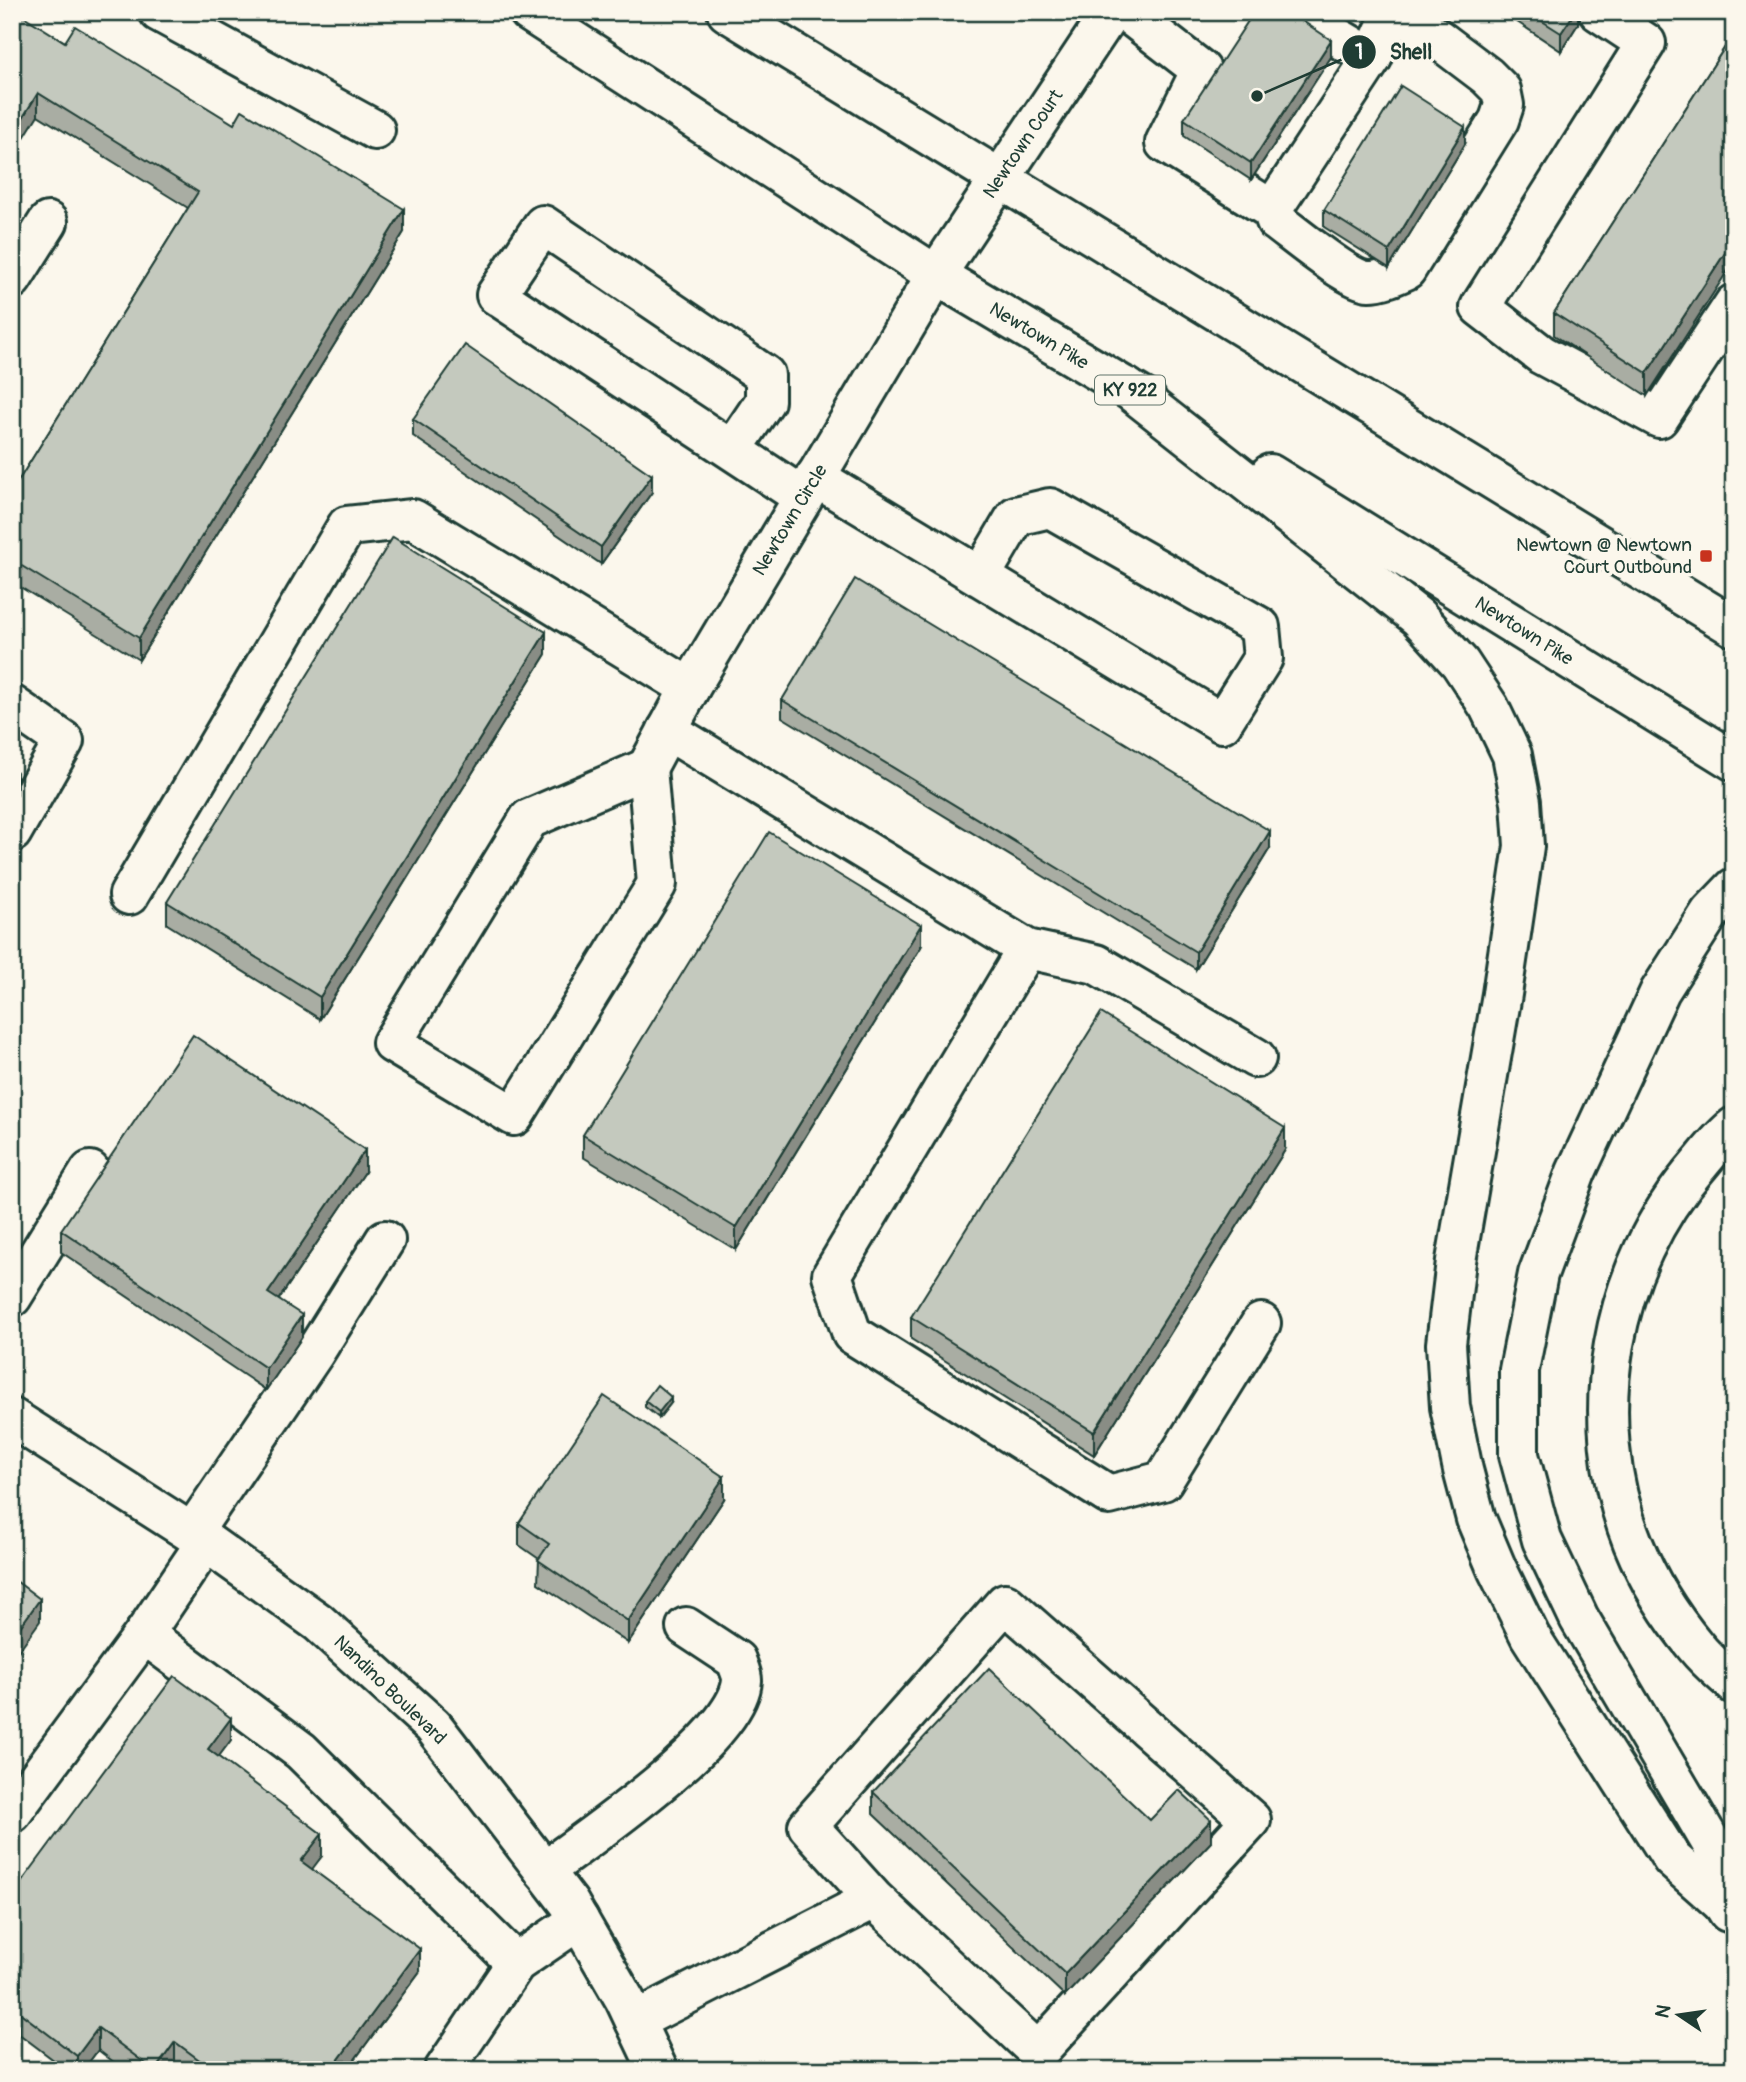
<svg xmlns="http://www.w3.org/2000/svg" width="1746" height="2082" font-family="Pangolin,sans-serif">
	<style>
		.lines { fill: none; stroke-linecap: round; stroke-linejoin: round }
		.minor-casing { stroke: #1f3d34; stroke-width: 44 }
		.highway-casing { stroke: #1f3d34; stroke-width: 44 }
		.minor { stroke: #fbf7ec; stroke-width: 38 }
		.highway { stroke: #fbf7ec; stroke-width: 38 }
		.wall { fill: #a9ada3; stroke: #1f3d34; stroke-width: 2 }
		.shaded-wall { fill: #898d85; stroke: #1f3d34; stroke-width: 2 }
		.building { fill: #c4c9be; stroke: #1f3d34; stroke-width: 2 }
		.poi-dot { fill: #c8321e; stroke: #fbf7ec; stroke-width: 2.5 }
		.labels { text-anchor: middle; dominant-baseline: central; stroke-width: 7; stroke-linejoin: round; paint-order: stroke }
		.shield { fill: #fbf7ec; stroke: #61756b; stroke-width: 2 }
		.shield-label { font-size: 18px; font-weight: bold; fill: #1f3d34 }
		.street-label { font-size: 19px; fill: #1f3d34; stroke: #fbf7ec }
		.poi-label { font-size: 19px; fill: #1f3d34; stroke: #fbf7ec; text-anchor: end }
		.leader { fill: none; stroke: #1f3d34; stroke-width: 2.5 }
		.callout-dot { fill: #1f3d34; stroke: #fbf7ec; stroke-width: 2.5 }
		.mark-label { font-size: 21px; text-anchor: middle; font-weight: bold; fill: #fff }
		.callout-label { font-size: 21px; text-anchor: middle; font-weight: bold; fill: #1f3d34; stroke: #fbf7ec; stroke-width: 7; stroke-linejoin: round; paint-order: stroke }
	</style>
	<rect width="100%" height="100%" fill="#fbf7ec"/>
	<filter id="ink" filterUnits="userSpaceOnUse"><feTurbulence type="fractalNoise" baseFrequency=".0143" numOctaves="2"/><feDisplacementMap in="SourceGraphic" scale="14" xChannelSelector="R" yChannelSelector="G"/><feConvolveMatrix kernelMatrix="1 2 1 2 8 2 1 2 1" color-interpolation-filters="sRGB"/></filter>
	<g filter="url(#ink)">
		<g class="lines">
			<!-- minor casing -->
			<g class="minor-casing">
				<g id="minor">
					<polyline points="159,12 375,130"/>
					<polyline points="1126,12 1201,70 1165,143 1272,210 1372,58 1295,12"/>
					<polyline points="1599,12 1646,43 1480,307 1542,355 1659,418 1734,304"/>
					<path d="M1272,210L1276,221C1294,234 1350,281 1369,281C1382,281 1395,275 1406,270L1499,120L1504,105L1501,90L1487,76L1413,20L1395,19L1385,29L1372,58"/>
					<polyline points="12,279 48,222"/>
					<polyline points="732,450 765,401 765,375 543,225 496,295 803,497"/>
					<polyline points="815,477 1222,723 1263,658 1260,627 1050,508 1016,516 980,577"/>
					<polyline points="12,705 64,741 12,832"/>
					<polyline points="667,730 1027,949 1096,964 1256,1058"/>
					<polygon points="647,768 657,884 514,1116 392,1043 529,819"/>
					<polyline points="647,768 690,688 936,275 1111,12"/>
					<polyline points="129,895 347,526 413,519 690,688"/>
					<polyline points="1027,949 832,1275 852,1334 1109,1495 1163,1481 1261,1323"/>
					<polyline points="12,1297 90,1171"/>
					<polyline points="12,1418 206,1542 318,1622 433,1726 569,1903 625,2000 658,2070"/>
					<polyline points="192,1533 315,1352 385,1240"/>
					<polyline points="144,1634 301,1751 516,1963"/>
					<polyline points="12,1813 144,1634 206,1542"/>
					<path d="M544,1871C590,1836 739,1737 742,1680C742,1674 738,1666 736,1660L686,1627"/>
					<polyline points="635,2021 874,1899 1038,2052 1251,1820 1005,1603 808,1826 874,1899"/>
					<polyline points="444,2070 516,1963 579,1920"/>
				</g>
			</g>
			<!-- highway casing -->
			<g class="highway-casing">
				<g id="highway">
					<polyline points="529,12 936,275 1147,400"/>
					<polyline points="727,12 1734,627"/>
					<polyline points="1126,387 1418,617 1460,663 1489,707 1512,755 1521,802 1524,846 1502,994 1456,1261 1446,1344 1450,1407 1463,1470 1476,1519 1497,1569 1530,1636 1672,1859 1723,1904"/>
					<polyline points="1270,474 1734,761"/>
					<path d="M1734,1127C1720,1138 1709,1153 1698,1166C1610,1267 1583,1418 1633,1543C1648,1580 1671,1617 1696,1647C1707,1661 1721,1672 1734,1684"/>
					<polyline points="1728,1912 1723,1904 1713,1846 1579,1618 1542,1540 1519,1455 1519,1370 1538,1274 1576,1172 1660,991 1710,913 1734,888"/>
				</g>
			</g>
			<!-- minor -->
			<use href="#minor" class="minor"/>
			<!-- highway -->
			<use href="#highway" class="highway"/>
		</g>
		<!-- wall -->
		<g class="wall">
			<polygon points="12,12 404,232 139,660 12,582 12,491 188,208 38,115"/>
			<polygon points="1502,12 1578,12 1578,24 1561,51"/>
			<polygon points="1734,33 1647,396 1554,335 1554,313"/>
			<polygon points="1331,57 1251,180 1184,136 1184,119"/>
			<polygon points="1465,144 1389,268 1324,227 1324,210"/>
			<polygon points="413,419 652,492 601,564 413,436"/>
			<polygon points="546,654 320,1019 167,924 167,902"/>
			<polygon points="782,700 1270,848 1196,969 782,717"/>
			<polygon points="921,947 736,1250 583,1157 583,1135"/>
			<polygon points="1285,1150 1094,1455 911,1339 911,1317"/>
			<polygon points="365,1172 279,1299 302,1337 266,1390 61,1252 61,1230"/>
			<polygon points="645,1401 671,1403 659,1418 645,1407"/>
			<polygon points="724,1499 628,1643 538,1583 539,1559 519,1545 519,1523"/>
			<polygon points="231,1740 218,1757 322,1856 311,1869 420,1971 347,2070 183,2070 175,2064 171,2070 124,2070 98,2050 83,2070 67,2070 19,2034 12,2043 12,1895"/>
			<polygon points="873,1792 1150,1820 1211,1842 1065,1996 873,1814"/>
		</g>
		<!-- shaded-wall -->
		<g class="shaded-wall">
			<polygon points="1575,12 1578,12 1578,24 1561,51 1561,33"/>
			<polygon points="1331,40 1331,57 1251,180 1251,163"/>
			<polygon points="38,93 38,115 12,157 12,135"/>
			<polygon points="1465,127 1465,144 1389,268 1389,251"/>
			<polygon points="404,209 404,232 139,660 139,638"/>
			<polygon points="1734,239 1734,261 1647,396 1647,373"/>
			<polygon points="652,475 652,492 601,564 601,547"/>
			<polygon points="546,632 546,654 320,1019 320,997"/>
			<polygon points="17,773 17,795 12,802 12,780"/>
			<polygon points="1270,831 1270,848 1196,969 1196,952"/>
			<polygon points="921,925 921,947 736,1250 736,1228"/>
			<polygon points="1285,1128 1285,1150 1094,1455 1094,1432"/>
			<polygon points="365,1150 365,1172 268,1315 268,1293"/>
			<polygon points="302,1315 302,1337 266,1390 266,1368"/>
			<polygon points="671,1397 671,1403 659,1418 659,1412"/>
			<polygon points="724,1477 724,1499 628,1643 628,1621"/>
			<polygon points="40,1599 40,1621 12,1660 12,1638"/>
			<polygon points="231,1718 231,1740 208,1771 208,1749"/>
			<polygon points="1211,1820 1211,1842 1065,1996 1065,1974"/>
			<polygon points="322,1834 322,1856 301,1884 301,1861"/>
			<polygon points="420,1949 420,1971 347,2070 331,2070"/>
			<polygon points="19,2012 19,2034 12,2043 12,2021"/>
			<polygon points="98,2028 98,2050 83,2070 77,2070 77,2056"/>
			<polygon points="175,2042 175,2064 171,2070 155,2070"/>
		</g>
		<!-- building -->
		<g class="building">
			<polygon points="12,12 17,12 65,42 75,26 234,124 242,110 404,209 139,638 12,560 12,491 198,192 38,93 12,135"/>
			<polygon points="1254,12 1289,12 1331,40 1251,163 1184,119"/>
			<polygon points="1528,12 1575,12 1561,33"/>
			<polygon points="1734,33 1734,239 1647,373 1554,313"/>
			<polygon points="1401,86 1465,127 1389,251 1324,210"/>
			<polygon points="465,345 652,475 601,547 413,419"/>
			<polygon points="393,537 546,632 320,997 167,902"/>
			<polygon points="855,579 1270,831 1196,952 782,700"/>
			<polygon points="12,769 17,773 12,780"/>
			<polygon points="769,832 921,925 736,1228 583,1135"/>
			<polygon points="1101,1013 1285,1128 1094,1432 911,1317"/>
			<polygon points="193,1035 365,1150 268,1293 302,1315 266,1368 61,1230"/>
			<polygon points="657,1385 671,1397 659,1412 645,1401"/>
			<polygon points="604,1396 724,1477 628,1621 538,1560 549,1544 519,1523"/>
			<polygon points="12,1578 40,1599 12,1638"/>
			<polygon points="989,1668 1150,1820 1179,1790 1211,1820 1065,1974 873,1792"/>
			<polygon points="174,1676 231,1718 208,1749 322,1834 301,1861 420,1949 331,2070 213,2070 175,2042 155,2070 154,2070 98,2028 77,2056 19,2012 12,2021 12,1895"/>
		</g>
	</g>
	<!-- markers -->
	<rect class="poi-dot" x="1699" y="549" width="14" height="14" rx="3.5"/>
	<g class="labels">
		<!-- shield labels -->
		<rect class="shield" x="1095" y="375.5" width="70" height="29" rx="5"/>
		<g class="shield-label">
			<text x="1130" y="390">KY 922</text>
		</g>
		<!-- street labels -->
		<g class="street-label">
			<text transform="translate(1023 144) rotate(-56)">Newtown Court</text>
			<text transform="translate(1039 336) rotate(31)">Newtown Pike</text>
			<text transform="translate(790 520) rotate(-59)">Newtown Circle</text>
			<text transform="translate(1524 631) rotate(32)">Newtown Pike</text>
			<text transform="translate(390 1690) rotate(44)">Nandino Boulevard</text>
		</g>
		<!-- poi labels -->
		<g class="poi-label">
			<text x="1692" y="545">Newtown @ Newtown<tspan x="1692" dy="22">Court Outbound</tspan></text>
		</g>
	</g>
	<!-- callouts -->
	<path class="leader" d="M1257 96L1359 52"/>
	<g class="callout-dot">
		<circle cx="1257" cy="96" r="7"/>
		<circle cx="1359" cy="52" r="18"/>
	</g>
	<g class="mark-label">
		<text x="1359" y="59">1</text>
	</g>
	<g class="callout-label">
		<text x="1411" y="59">Shell</text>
	</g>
	<!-- margin -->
	<rect width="1746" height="2082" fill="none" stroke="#fbf7ec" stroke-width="42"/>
	<rect x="21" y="21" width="1704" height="2040" fill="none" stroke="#1f3d34" stroke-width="2.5" filter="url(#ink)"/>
	<!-- north arrow -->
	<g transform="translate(1679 2015) rotate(283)" stroke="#fbf7ec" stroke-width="5" paint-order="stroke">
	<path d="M0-5L12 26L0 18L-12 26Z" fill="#1f3d34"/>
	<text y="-10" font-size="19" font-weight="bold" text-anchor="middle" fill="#1f3d34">N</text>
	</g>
</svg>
